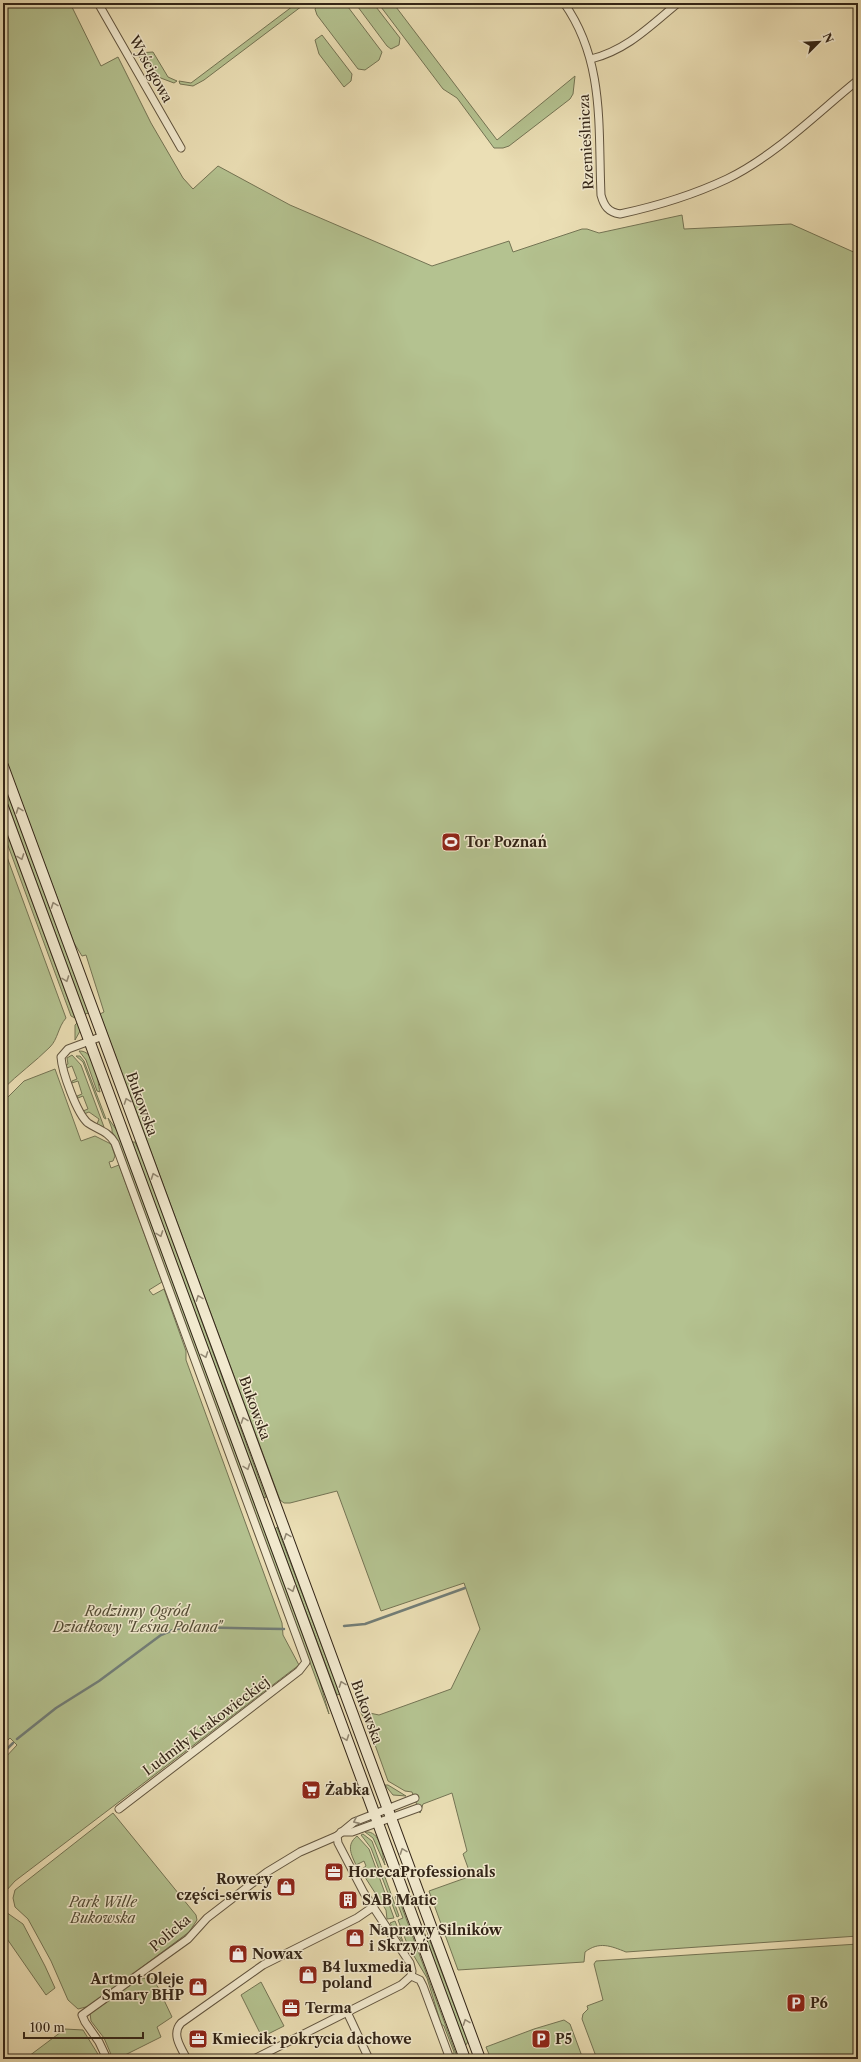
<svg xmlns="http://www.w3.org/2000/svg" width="861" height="2062" font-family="'Libre Caslon Text',serif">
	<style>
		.green { fill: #b4c290; stroke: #747454 }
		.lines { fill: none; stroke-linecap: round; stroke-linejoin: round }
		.stream { stroke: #727e78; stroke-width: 2.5 }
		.minor-casing { stroke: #61543e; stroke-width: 9 }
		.secondary-casing { stroke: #332517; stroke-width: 12 }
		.minor { stroke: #f2eacf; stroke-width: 7 }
		.secondary { stroke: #f2eacf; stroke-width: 10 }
		.oneway { stroke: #928873 }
		.labels { text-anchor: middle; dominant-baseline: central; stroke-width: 3; stroke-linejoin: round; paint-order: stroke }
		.street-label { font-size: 14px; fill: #332517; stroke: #f2eacf }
		.poi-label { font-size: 14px; font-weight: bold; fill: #332517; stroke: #f2eacf; text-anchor: start }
		.park-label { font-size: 14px; font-style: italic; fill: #534c35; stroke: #f2eacf }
	</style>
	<rect width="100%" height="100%" fill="#ebdfb5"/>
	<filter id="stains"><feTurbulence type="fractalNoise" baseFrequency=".005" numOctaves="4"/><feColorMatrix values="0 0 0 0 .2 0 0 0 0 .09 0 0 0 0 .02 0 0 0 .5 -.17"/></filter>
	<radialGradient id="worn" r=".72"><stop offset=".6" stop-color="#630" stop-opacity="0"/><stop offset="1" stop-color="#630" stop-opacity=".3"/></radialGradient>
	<!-- green -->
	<g class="green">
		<path d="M3,3H70L101,66L118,57L151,123L183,178L193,189L218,166L290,205L432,266L509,241L513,252L582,229H587L599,233L682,215L684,229L791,224L858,254V1936L626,1952C611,1946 599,1941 585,1952L584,1962L458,1970L429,1891L471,1876L463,1854L467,1851L452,1793L423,1804L420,1813L412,1792L405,1791L388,1781L369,1728L360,1711L379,1715L451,1689L480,1629L464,1583L381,1611L337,1491L290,1503H284L280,1500L100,1014L104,1012L86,955L82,956L74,943L3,752Z"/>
		<polygon points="297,3 306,3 204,80 193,86 180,84 179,81 191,83"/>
		<polygon points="319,3 345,3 382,52 379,60 365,70 358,69 317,15 315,9"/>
		<polygon points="355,3 373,3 400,38 399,45 391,49 387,46"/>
		<polygon points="378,3 393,3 497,140 575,76 573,94 570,99 509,146 503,148 494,148 457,98 443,89"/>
		<polygon points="322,35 352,74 351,81 344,87 319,54 315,40"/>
		<polygon points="153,52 168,77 177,81 174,83 150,74 137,53"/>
		<polygon points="3,781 89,1013 85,1014 3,791"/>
		<polygon points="3,822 75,1018 71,1016 3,832"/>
		<path d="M3,846L66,1018C58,1027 58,1039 50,1047C35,1062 18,1074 3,1089Z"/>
		<polygon points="78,1022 80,1031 75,1040 75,1025"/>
		<path d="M79,1051C96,1050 97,1080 100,1092L97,1091L86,1060Z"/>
		<polygon points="72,1055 81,1065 104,1127 97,1124 99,1119 89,1112 84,1114 83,1111 88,1109 83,1096 78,1098 77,1096 82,1094 78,1081 72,1083 72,1081 77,1079 72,1066 67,1068 66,1065 68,1064 67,1058"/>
		<polygon points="76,1056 80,1056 84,1061 106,1119 104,1118 83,1062"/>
		<polygon points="55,1069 81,1141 95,1136 111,1144 115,1156 113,1161 109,1162 111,1168 119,1165 162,1282 149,1290 153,1295 164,1289 186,1351 186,1360 282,1623 283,1635 299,1665 15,1881 6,1891 3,1886 3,1760 17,1745 10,1738 3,1745 3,1102 24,1081"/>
		<polygon points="108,1118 118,1132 319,1679 329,1714 118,1142 112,1132 112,1129"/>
		<polygon points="132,1142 135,1142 143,1160 266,1498 263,1497"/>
		<polygon points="277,1527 340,1694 337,1695 275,1529"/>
		<polygon points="385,1785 388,1785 406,1796 393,1795"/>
		<polygon points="113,1813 196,1915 197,1920 189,1932 90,2006 78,2009 68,2000 51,1961 28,1919 15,1907 13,1898 15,1890"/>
		<path d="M365,1832C381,1830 382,1854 385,1865L373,1838Z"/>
		<polygon points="363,1834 372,1841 399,1916 397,1917 371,1848 361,1835"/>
		<path d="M357,1836L369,1849L394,1918L387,1919L386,1910L363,1874L358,1872L366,1866L364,1861L356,1865C351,1854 346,1845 357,1836Z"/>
		<polygon points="396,1896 400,1902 458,2059 453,2058 454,2052 444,2026 441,2024 427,1978 408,1946 398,1920 403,1918 395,1897"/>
		<polygon points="3,1910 23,1924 45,1966 55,1988 46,1995 3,1933"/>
		<polygon points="395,1921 404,1944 390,1923"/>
		<polygon points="428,1936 468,2042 465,2046 425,1937"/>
		<polygon points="858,1944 858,2059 597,2059 582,2019 583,2014 588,2009 587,2006 603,2000 594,1964 596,1961"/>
		<polygon points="140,1978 154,1979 172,2017 157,2027 161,2037 117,2059 113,2059 104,2038 91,2021 90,2013"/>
		<polygon points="261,1982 284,2026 262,2037 241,1995"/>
		<polygon points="564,2020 570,2024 583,2059 491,2059 486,2047 534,2029"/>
		<polygon points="65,2029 83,2030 101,2059 25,2059"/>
	</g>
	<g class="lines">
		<!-- stream -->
		<g class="stream">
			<polyline points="344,1626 365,1624 465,1588"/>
			<polyline points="17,1739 56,1708 99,1681 161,1635 173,1630 186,1627 284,1629"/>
			<polyline points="3,1753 13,1743"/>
		</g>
		<!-- minor casing -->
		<g class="minor-casing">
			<g id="minor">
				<polyline points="98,3 181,148"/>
				<path d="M564,3C605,61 598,127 601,195C604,206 608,212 620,214C657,206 693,195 727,179C776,155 816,114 858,80"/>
				<path d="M591,59C627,50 650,26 678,3"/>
				<path d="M103,1036L68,1049L61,1057C62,1072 77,1114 88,1123C98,1130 108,1131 115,1143L306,1662L299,1671L119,1809"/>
				<polyline points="341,1832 352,1832 418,1808"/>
				<polyline points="411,1976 412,1971 410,1963 364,1893 338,1843 337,1836 354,1822 415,1798"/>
				<polyline points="411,1976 420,1980 423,1986 450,2059"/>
				<polyline points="347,2012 369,2059"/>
				<polyline points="107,2059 99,2042 85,2022 82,2015 188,1939 207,1918 267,1872 300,1852 337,1836"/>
				<path d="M187,2059C181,2048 171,2034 181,2023L263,1965L357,1918L373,1907"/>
				<polyline points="254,2059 401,1985 411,1976"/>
			</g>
		</g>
		<!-- secondary casing -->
		<g class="secondary-casing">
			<g id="secondary">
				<polyline points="3,766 480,2059"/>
				<polyline points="3,807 465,2059"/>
			</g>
		</g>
		<!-- minor -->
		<use href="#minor" class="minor"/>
		<!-- secondary -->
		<use href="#secondary" class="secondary"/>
	</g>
	<!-- one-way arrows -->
	<defs><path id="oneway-chevron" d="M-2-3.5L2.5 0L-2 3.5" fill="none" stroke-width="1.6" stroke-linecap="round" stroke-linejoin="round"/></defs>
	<g class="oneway">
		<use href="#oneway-chevron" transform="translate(19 810) rotate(-110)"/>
		<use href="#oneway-chevron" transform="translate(21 857) rotate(70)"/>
		<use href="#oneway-chevron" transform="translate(54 905) rotate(-110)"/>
		<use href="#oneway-chevron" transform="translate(66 979) rotate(70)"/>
		<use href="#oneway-chevron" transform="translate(127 1101) rotate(-110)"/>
		<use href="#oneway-chevron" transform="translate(154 1176) rotate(-110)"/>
		<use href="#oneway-chevron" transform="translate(160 1234) rotate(70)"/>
		<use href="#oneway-chevron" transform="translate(199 1298) rotate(-110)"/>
		<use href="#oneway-chevron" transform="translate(205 1355) rotate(70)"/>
		<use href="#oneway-chevron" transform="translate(244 1420) rotate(-110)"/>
		<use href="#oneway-chevron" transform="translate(247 1467) rotate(70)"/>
		<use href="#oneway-chevron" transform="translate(287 1536) rotate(-110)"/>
		<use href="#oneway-chevron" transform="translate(292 1589) rotate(70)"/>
		<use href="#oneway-chevron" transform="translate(342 1684) rotate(-110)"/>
		<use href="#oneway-chevron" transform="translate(346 1738) rotate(70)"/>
		<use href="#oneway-chevron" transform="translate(356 1821) rotate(156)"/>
		<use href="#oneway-chevron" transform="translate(403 1851) rotate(-110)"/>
		<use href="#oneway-chevron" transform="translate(466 2022) rotate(-110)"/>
	</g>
	<!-- icons -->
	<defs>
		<g id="stadium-square" transform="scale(1)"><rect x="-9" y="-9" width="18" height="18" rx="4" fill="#8f2418" stroke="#f2eacf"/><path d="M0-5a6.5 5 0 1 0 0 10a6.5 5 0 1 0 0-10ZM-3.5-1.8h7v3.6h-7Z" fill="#fff"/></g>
		<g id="supermarket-square" transform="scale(1)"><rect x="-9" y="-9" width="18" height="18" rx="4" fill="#8f2418" stroke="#f2eacf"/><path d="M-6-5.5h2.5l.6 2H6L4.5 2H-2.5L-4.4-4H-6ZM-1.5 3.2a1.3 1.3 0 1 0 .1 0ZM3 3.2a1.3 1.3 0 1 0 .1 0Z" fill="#fff"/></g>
		<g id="office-square" transform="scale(1)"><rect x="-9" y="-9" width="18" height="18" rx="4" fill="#8f2418" stroke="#f2eacf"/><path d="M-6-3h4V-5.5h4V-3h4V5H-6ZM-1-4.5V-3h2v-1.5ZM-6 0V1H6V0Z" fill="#fff"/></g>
		<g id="shop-square" transform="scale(1)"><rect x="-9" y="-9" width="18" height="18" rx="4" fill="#8f2418" stroke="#f2eacf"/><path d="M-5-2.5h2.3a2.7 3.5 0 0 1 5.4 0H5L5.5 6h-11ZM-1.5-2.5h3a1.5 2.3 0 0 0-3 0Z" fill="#fff"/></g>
		<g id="building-square" transform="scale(1)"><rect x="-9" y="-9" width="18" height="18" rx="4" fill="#8f2418" stroke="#f2eacf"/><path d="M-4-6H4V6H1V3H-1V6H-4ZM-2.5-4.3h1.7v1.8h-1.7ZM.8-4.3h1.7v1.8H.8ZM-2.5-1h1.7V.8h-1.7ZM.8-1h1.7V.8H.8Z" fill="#fff"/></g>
		<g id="parking-square" transform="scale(1)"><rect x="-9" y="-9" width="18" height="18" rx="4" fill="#8f2418" stroke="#f2eacf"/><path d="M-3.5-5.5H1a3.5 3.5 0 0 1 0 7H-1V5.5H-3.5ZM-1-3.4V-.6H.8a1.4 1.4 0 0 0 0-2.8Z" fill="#fff"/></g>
	</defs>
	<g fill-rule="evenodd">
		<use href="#stadium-square" x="451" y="842"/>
		<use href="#supermarket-square" x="311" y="1790"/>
		<use href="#office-square" x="334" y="1872"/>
		<use href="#shop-square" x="286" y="1887"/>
		<use href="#building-square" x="348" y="1900"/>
		<use href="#shop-square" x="355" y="1938"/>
		<use href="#shop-square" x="238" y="1954"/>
		<use href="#shop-square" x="308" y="1975"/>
		<use href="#shop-square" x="198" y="1987"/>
		<use href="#parking-square" x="796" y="2003"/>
		<use href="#office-square" x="291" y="2008"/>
		<use href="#office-square" x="198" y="2039"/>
		<use href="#parking-square" x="541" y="2039"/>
	</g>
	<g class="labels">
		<!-- street labels -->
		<g class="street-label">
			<text transform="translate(151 69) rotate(61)">Wyścigowa</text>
			<text transform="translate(586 142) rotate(-93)">Rzemieślnicza</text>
			<text transform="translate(142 1104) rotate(70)">Bukowska</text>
			<text transform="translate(255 1408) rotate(70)">Bukowska</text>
			<text transform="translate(367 1712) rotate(70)">Bukowska</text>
			<text transform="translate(206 1726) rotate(-37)">Ludmiły Krakowieckiej</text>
			<text transform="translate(170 1933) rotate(-40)">Policka</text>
		</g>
		<!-- poi labels -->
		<g class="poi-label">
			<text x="465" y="842">Tor Poznań</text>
			<text x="325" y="1790">Żabka</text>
			<text x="348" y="1872">HorecaProfessionals</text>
			<text x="272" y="1879" text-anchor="end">Rowery<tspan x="272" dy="16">części-serwis</tspan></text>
			<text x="362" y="1900">SAB Matic</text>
			<text x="369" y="1930">Naprawy Silników<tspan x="369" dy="16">i Skrzyń</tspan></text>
			<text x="252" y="1954">Nowax</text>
			<text x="322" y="1967">B4 luxmedia<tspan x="322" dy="16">poland</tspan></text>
			<text x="184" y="1979" text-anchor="end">Artmot Oleje<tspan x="184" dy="16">Smary BHP</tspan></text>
			<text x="810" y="2003">P6</text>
			<text x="305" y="2008">Terma</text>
			<text x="212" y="2039">Kmiecik: pokrycia dachowe</text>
			<text x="555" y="2039">P5</text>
		</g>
		<!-- park labels -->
		<g class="park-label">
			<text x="137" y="1611">Rodzinny Ogród<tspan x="137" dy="16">Działkowy "Leśna Polana"</tspan></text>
			<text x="103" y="1902">Park Wille<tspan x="103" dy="16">Bukowska</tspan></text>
		</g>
	</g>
	<!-- margin -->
	<rect width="861" height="2062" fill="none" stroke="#ebdfb5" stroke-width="16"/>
	<rect x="4" y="4" width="853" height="2054" fill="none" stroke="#332517" stroke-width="2"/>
	<rect x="8" y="8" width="845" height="2046" fill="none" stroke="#332517"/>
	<!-- north arrow -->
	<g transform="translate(819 42) rotate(66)" stroke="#f2eacf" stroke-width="3" paint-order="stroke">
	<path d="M0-3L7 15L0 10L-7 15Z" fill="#332517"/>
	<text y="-6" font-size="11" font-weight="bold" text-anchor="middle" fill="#332517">N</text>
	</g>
	<!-- scale -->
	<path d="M24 2032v6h119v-6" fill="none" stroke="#332517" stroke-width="2"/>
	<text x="30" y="2032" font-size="12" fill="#332517" stroke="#f2eacf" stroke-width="3" paint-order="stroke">100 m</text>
	<rect width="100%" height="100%" filter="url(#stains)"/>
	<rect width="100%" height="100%" fill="url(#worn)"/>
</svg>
